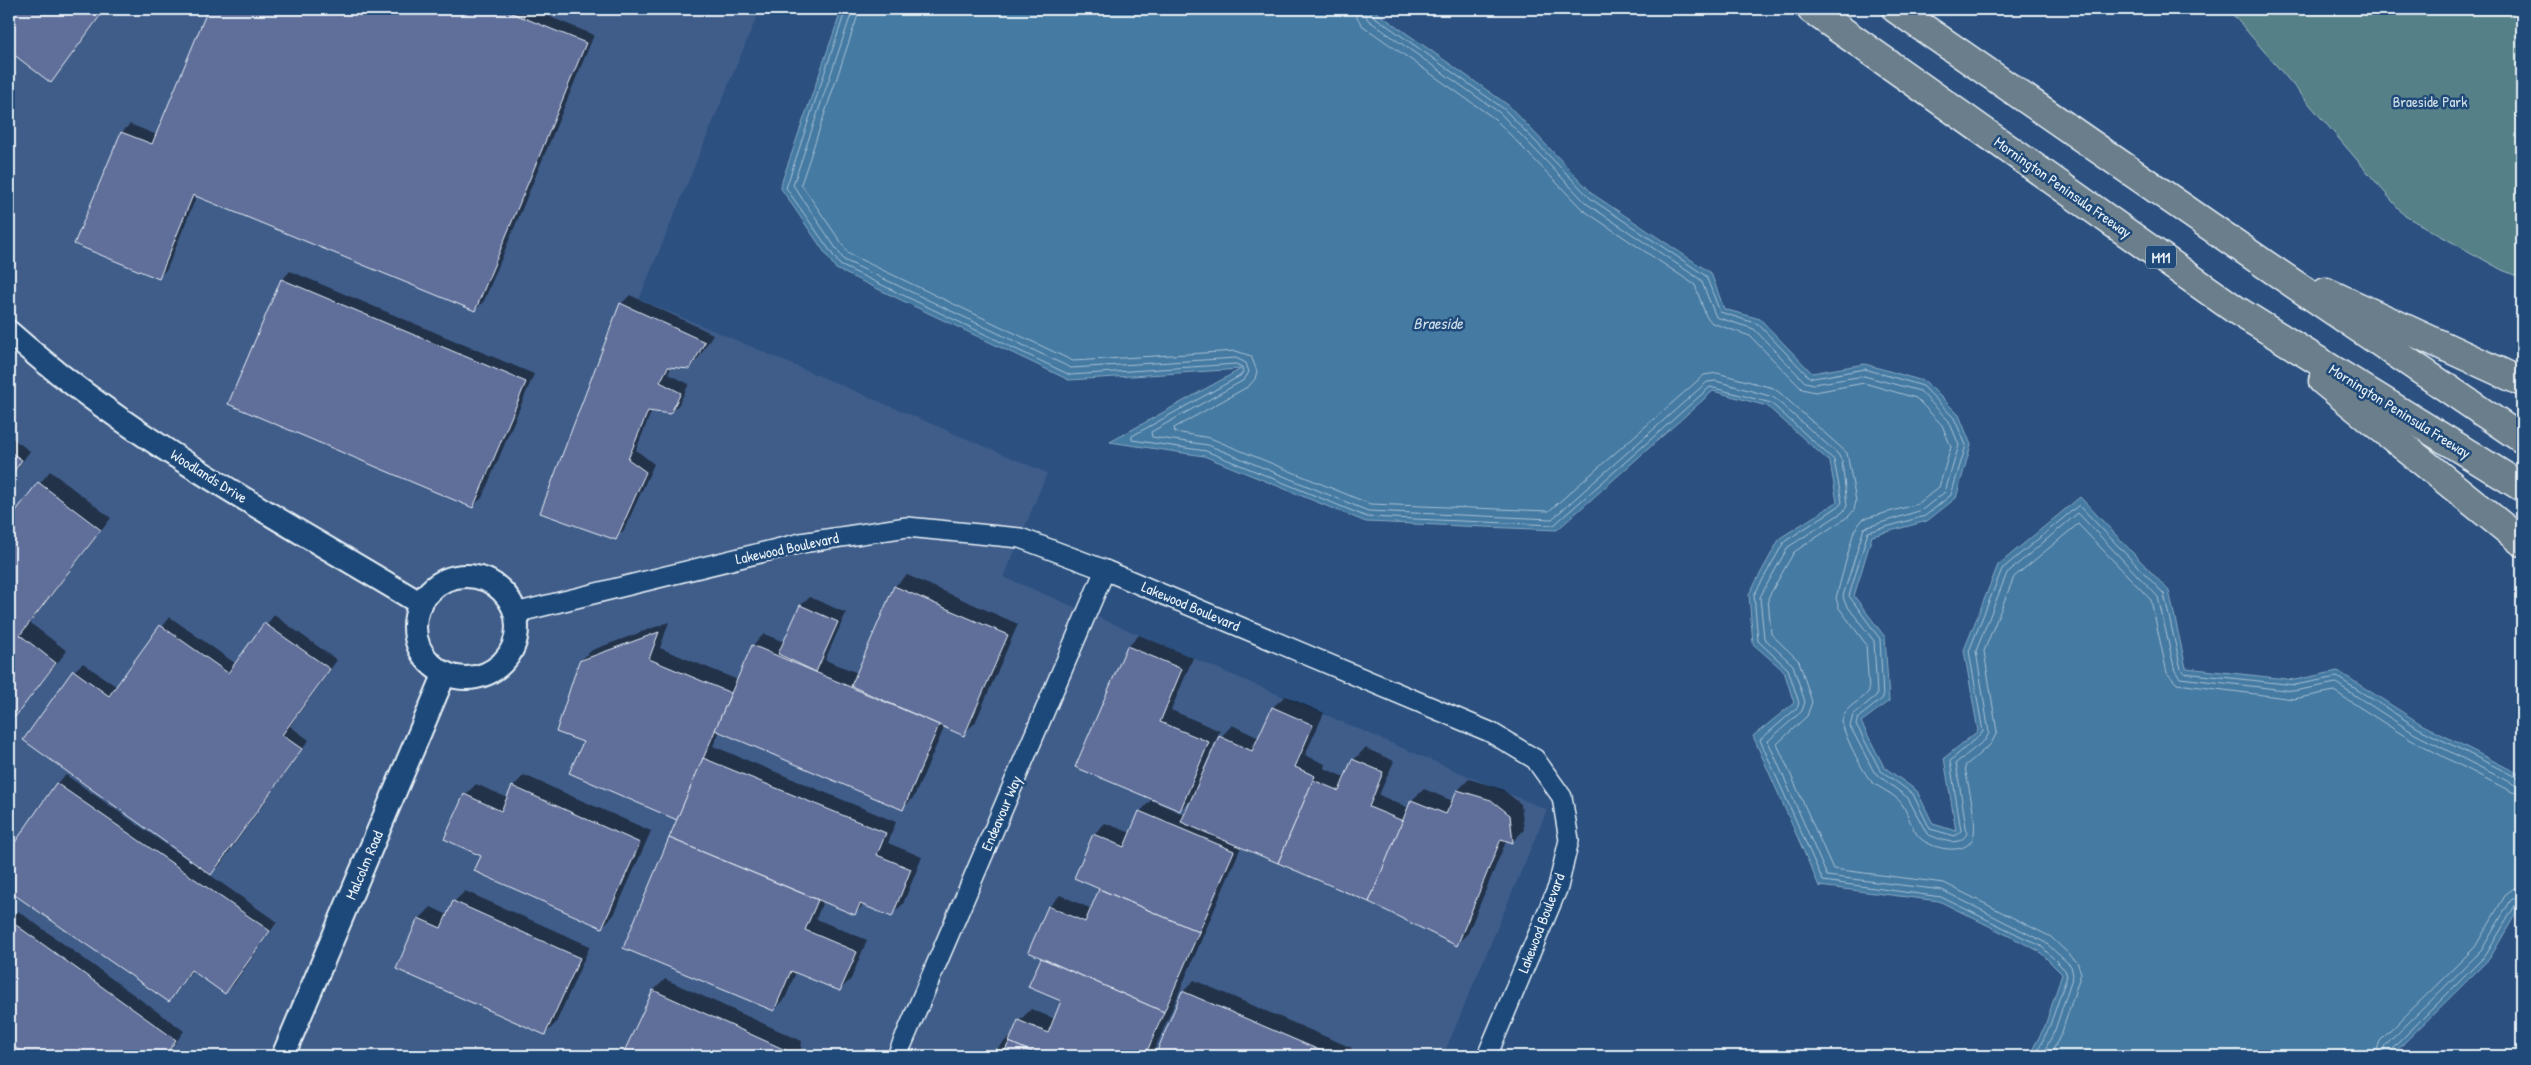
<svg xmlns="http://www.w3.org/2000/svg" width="2531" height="1065" font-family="'Patrick Hand',sans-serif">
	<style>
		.built { fill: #3f5d8a }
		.green { fill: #578087; stroke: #a0b8c0 }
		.water { fill: #457aa2; stroke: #86aac4 }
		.shadow { fill: #0007 }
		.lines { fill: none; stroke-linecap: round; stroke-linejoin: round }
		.shore { stroke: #a7c1d6; stroke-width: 1 }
		.building { fill: #606e9a; stroke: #e8f1f8 }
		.minor-casing { stroke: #e8f1f8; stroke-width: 22 }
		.tertiary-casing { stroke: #e8f1f8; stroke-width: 26 }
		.motorway-casing { stroke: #e8f1f8; stroke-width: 31 }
		.minor { stroke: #1f4a7a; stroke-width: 19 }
		.tertiary { stroke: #1f4a7a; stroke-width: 22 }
		.motorway { stroke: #6b7e8b; stroke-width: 28 }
		.labels { text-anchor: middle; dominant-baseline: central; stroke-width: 5; stroke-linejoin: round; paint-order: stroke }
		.shield { fill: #1f4a7a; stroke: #acbfd2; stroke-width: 1 }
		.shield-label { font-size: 14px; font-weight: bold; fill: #e8f1f8 }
		.park-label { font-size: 15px; fill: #d2e0e7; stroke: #1f4a7a }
		.street-label { font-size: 15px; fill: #e8f1f8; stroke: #1f4a7a }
		.water-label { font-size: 16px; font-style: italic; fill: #d0dfeb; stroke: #1f4a7a }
	</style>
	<rect width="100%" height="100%" fill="#2c5180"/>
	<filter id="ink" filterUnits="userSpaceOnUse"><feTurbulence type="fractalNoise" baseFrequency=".02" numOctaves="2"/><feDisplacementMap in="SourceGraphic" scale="10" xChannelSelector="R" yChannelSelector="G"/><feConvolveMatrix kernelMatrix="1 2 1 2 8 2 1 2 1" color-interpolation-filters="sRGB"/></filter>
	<g filter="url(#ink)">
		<!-- built -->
		<polygon class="built" points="9,9 760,9 639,299 1047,473 1004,577 1547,810 1443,1056 9,1056"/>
		<!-- green -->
		<polygon class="green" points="2228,9 2522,9 2522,278 2502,270 2405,216"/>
		<!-- water -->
		<polygon class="water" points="842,9 1372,9 1508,105 1594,195 1711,273 1724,309 1760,319 1812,373 1865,364 1926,382 1959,415 1971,445 1956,498 1927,521 1872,536 1854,596 1885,637 1889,701 1861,722 1884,767 1917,791 1933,824 1956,831 1944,758 1978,731 1964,650 1998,565 2080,497 2169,591 2186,668 2295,680 2338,671 2421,724 2521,775 2522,903 2490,958 2391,1056 2029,1056 2045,1026 2062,974 2039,951 1939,901 1819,886 1753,736 1794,703 1784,671 1753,644 1749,594 1780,538 1837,502 1830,462 1767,406 1713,391 1557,530 1366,522 1204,456 1110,442 1241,369 1069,380 836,269 780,187"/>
		<!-- shadow -->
		<g class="shadow">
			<polygon points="9,9 106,9 51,81 9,50"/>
			<polygon points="209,9 531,9 594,35 484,301 475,310 197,195 167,269 158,278 76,244 122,132 130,124 157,135"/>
			<polygon points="290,271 534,374 482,498 473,506 282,280"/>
			<polygon points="630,295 713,334 698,359 690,368 672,366 668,374 689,384 679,404 670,413 652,410 636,450 654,464 624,530 616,539 541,512 622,303"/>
			<polygon points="9,436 30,451 9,480"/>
			<polygon points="50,471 111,518 30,623 67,651 15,715 9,710 9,522"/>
			<polygon points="907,575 1018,624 975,723 963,734 945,726 914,797 903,808 720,731 713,746 896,822 888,843 922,857 903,904 891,915 864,904 855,914 823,901 816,919 867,940 851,979 840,990 796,972 785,999 774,1010 624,948 678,819 585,741 580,661 592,650 669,622 660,648 738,680 753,645 764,634 784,642 801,605 810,597 846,613 825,660 858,673 895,586"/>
			<polygon points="274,615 337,660 290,726 309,740 220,865 210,875 277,922 234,984 225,993 193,970 169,1001 9,890 9,853 57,783 66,775 191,862 192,860 74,671 83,663 117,687 170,617 236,664"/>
			<polygon points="1139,635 1193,658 1171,710 1220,731 1203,770 1205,770 1221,737 1232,725 1259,738 1273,707 1285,696 1324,713 1305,755 1325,764 1324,768 1346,778 1354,760 1365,748 1394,761 1379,795 1409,808 1412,800 1424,789 1453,801 1458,790 1469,779 1502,789 1521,804 1524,830 1513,841 1507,839 1468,933 1457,944 1369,901 1241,847 1152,1056 993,1056 996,1050 1008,1038 1011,1040 1020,1020 1031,1009 1055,1019 1063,1000 1030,986 1042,957 1049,907 1060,895 1092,909 1101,888 1076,878 1094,834 1105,823 1131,833 1140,812 1151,800 1185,815 1194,796 1180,810 1128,647"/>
			<polygon points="524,775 651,831 614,915 602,927 483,855 465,795 476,784 508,798 513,787"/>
			<polygon points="465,891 590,946 556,1023 545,1034 397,969 419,919 431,907 448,915 454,902"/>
			<polygon points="18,911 184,1031 166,1056 29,1056 9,1041 9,920"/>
			<polygon points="665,979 802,1041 800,1056 624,1056 654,990"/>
			<polygon points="1194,980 1352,1048 1349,1056 1156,1056 1183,992"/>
		</g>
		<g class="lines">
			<!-- shore -->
			<g class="shore">
				<polyline points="846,9 786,188 840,265 1070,375 1236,364 1242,367 1243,372 1240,376 1132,436 1132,440 1206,451 1367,517 1554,525 1710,387 1771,403 1834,460 1842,502 1839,506 1784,542 1754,595 1758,641 1788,669 1799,703 1797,708 1760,740 1823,881 1941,897 2041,946 2065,970 2067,976 2049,1028 2035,1056"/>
				<polyline points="853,9 793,185 844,260 1071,368 1236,358 1246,363 1249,372 1244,380 1151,432 1152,437 1208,445 1368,511 1552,519 1707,382 1716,381 1773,397 1838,454 1842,461 1847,506 1843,512 1788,547 1760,597 1764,638 1793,665 1805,702 1802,711 1768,741 1827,876 1942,890 2046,943 2071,966 2073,975 2055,1030 2042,1056"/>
				<polyline points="860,9 801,184 849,254 1073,361 1236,351 1251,356 1257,371 1255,379 1249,386 1174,428 1175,432 1210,438 1370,504 1549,511 1704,375 1717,373 1773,388 1780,393 1847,453 1856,501 1854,510 1849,516 1794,552 1768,598 1771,634 1799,661 1812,702 1807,716 1777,744 1833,869 1944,883 2051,937 2077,962 2081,973 2062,1032 2050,1056"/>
				<path d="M1356,9L1357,18L1363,26L1495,119L1583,210L1695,285L1706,316L1712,323L1750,336L1802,389L1815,392L1864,383L1916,398L1942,425L1951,447L1939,487L1918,504L1863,519L1854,531L1836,598L1839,608L1866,644L1869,691C1862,702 1844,705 1842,721C1842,731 1864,775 1872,782C1881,789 1896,795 1902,804C1909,815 1911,829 1920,838C1933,850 1970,857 1974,834C1977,819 1967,783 1965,766L1991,744L1997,732L1984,651L2014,577L2078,524L2151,600L2167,673L2177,684L2294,699L2334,691L2411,740L2512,792L2522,794"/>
				<path d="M1363,9L1368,20L1500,113L1587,204L1701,280L1716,317L1754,329L1805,382L1814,384L1864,376L1920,391L1949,421L1959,445L1945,492L1922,510L1864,528L1843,596L1845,603L1874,641L1877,695L1853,715L1850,726L1874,772L1908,798L1927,834C1939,839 1960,849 1967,833L1956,763L1985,740L1989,733L1976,651L2007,573L2078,513L2158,597L2175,671L2180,678L2294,691L2336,683L2415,734L2515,785L2522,786"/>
				<polyline points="1369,9 1372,15 1504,109 1591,199 1706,276 1720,312 1758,324 1809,377 1814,378 1865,369 1923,386 1954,418 1966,445 1951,495 1925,516 1868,532 1849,596 1880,639 1883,698 1858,718 1856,724 1880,770 1913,794 1930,829 1955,836 1961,831 1950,761 1983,732 1969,651 2002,569 2079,505 2164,594 2181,669 2184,673 2295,685 2337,677 2418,728 2522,780"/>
				<polyline points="2375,1056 2380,1041 2475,947 2506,894 2514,888 2522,887"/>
				<polyline points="2382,1056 2385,1046 2481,951 2511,900 2522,895"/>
				<polyline points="2388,1056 2390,1051 2486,955 2516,904 2522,901"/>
			</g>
		</g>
		<!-- building -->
		<g class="building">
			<polygon points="9,9 105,9 51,83 9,51"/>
			<polygon points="208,9 502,9 586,43 475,311 193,195 159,279 74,244 121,132 152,144"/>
			<polygon points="281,279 526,382 473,508 228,404"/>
			<polygon points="620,303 705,342 690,369 668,367 660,382 681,393 670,414 648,411 628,459 646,472 616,540 540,513"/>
			<polygon points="9,451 22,460 9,479"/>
			<polygon points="38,482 101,530 20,635 56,663 15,717 9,712 9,520"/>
			<polygon points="894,586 1008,635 964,736 851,686"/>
			<polygon points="800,605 838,622 816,672 778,654"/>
			<polygon points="264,623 330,669 282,735 302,749 211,875 23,740 73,670 109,696 160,625 228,673"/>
			<polygon points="659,632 649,659 731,693 677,820 569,773 583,742 556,732 579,661"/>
			<polygon points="752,645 939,725 903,810 715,730"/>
			<polygon points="1127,646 1182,669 1160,722 1209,742 1180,811 1075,767"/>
			<polygon points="1272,707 1313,725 1295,767 1315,776 1278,863 1181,822 1219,736 1252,751"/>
			<polygon points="703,758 886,833 877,855 911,869 892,917 860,904 855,915 669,838"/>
			<polygon points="1352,759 1383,772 1369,807 1403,821 1369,902 1278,863 1313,780 1339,791"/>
			<polygon points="56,783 270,931 225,994 191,970 169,1002 9,891 9,851"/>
			<polygon points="512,786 640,843 602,928 474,871 481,856 444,839 464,794 501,811"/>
			<polygon points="1457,790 1491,800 1510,815 1513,843 1501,839 1457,946 1369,902 1411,800 1446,814"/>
			<polygon points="1139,811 1234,851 1199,932 1074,878 1093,834 1124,847"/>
			<polygon points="669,838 818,900 805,930 857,952 840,991 791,971 774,1011 623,948"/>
			<polygon points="1099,889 1199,932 1164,1012 1028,952 1048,906 1085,922"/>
			<polygon points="453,901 580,958 545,1035 396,969 418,918 441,928"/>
			<polygon points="9,920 176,1040 165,1056 27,1056 9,1043"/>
			<polygon points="1041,958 1164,1012 1145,1056 1041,1056 1009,1042 1018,1020 1048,1033 1061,1001 1028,987"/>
			<polygon points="653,990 792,1053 791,1056 622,1056"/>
			<polygon points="1182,991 1333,1056 1155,1056"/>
			<polygon points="1009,1042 1041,1056 992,1056 995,1049 1004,1053"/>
		</g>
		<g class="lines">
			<!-- minor casing -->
			<g class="minor-casing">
				<g id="minor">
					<polyline points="515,613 801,543 907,527 1020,538 1105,570 1490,732 1535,759 1562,797 1569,840 1558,887 1487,1056"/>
					<polyline points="897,1056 1105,570"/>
				</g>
			</g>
			<!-- tertiary casing -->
			<g class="tertiary-casing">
				<g id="tertiary">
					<path d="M9,332C132,441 281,519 421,604"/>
					<circle cx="466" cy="627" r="51"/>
					<polyline points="283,1056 445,673"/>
				</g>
			</g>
			<!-- motorway casing -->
			<g class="motorway-casing">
				<g id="motorway">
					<polyline points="1811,9 2236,310 2522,487"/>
					<polyline points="1896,9 2266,265 2522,439"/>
					<polyline points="2326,292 2522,382"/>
					<polyline points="2323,381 2522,542"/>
				</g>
			</g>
			<!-- minor -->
			<use href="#minor" class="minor"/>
			<!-- tertiary -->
			<use href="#tertiary" class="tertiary"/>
			<!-- motorway -->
			<use href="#motorway" class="motorway"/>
		</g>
	</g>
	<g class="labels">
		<!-- shield labels -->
		<rect class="shield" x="2146" y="245.5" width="30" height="23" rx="4"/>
		<g class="shield-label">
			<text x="2161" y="257">M11</text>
		</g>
		<!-- park labels -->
		<g class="park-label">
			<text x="2430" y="101">Braeside Park</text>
		</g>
		<!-- street labels -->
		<g class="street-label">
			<text transform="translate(2063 187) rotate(35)">Mornington Peninsula Freeway</text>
			<text transform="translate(2400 411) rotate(32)">Mornington Peninsula Freeway</text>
			<text transform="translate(209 476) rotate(32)">Woodlands Drive</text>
			<text transform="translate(787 548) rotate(-12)">Lakewood Boulevard</text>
			<text transform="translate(1191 606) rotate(23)">Lakewood Boulevard</text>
			<text transform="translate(1001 813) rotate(-67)">Endeavour Way</text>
			<text transform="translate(364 865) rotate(-67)">Malcolm Road</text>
			<text transform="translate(1541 923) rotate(-69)">Lakewood Boulevard</text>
		</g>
		<!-- water labels -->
		<g class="water-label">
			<text x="1438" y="323">Braeside</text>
		</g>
	</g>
	<!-- margin -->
	<rect width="2531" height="1065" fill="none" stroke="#1f4a7a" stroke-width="30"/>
	<rect x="15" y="15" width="2501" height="1035" fill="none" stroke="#e8f1f8" stroke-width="2" filter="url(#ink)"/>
</svg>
